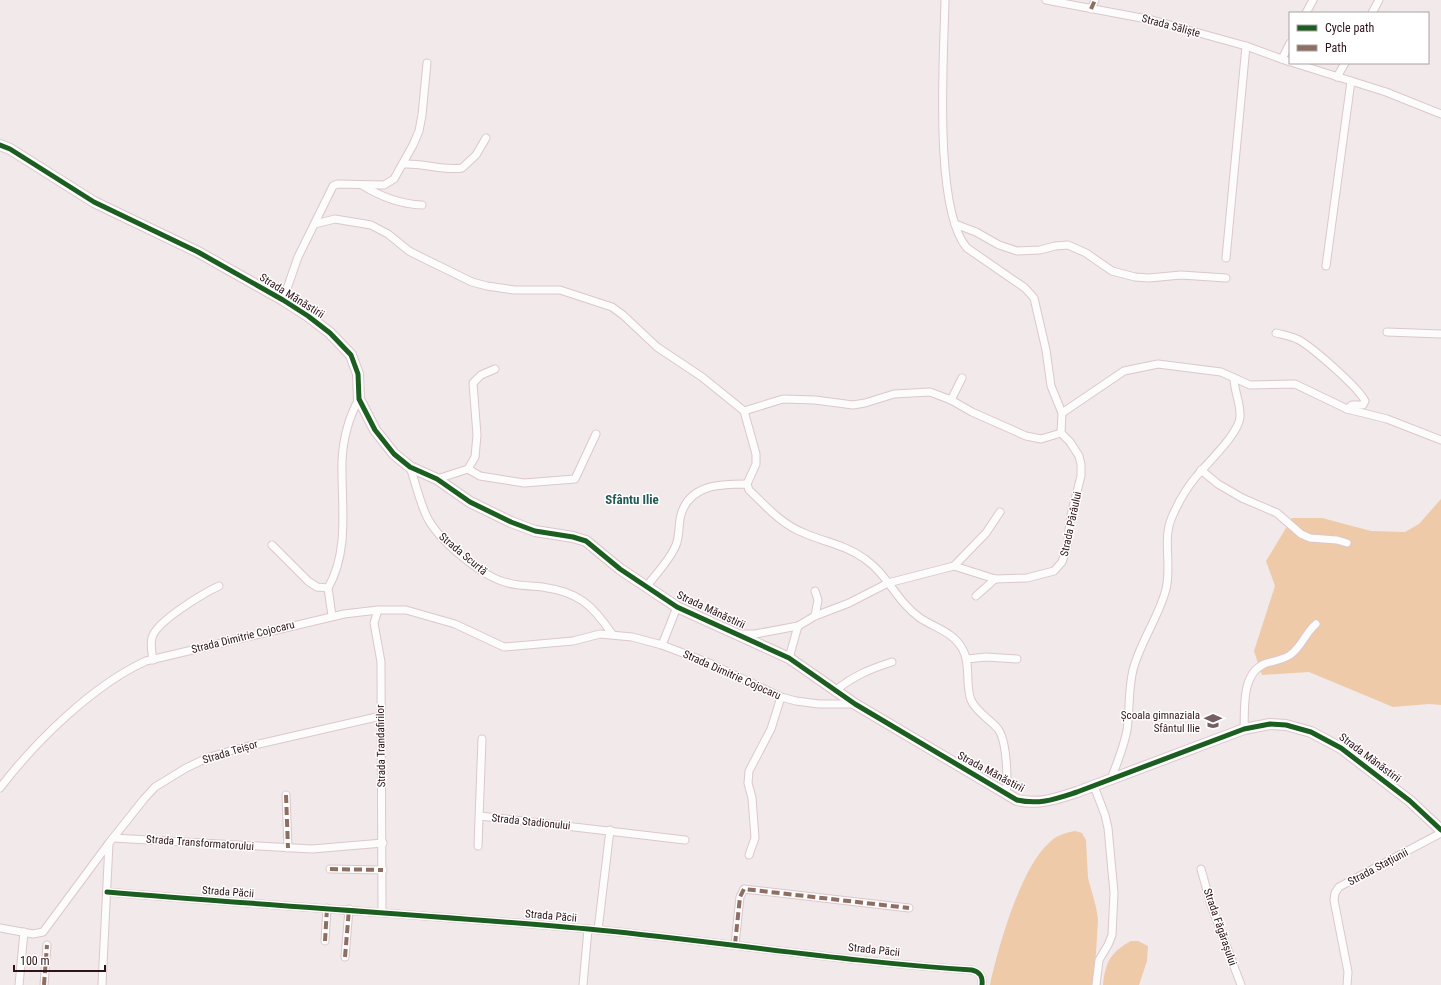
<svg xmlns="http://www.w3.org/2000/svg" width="1441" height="985" font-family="'Roboto Condensed',sans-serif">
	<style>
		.green { fill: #eecaa9 }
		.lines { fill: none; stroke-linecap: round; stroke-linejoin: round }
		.street-casing { stroke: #dcc7cc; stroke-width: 9 }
		.secondary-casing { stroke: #dcc7cc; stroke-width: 12 }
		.street { stroke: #fdfcfc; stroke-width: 7 }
		.secondary { stroke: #fdfcfc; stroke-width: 10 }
		.quiet { stroke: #8d6e63; stroke-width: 4; stroke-dasharray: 8 4; stroke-linecap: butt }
		.cycleway-casing { stroke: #fff; stroke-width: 8 }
		.cycleway { stroke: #1b5e20; stroke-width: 5 }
		.labels { text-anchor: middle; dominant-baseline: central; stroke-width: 3; stroke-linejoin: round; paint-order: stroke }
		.street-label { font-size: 11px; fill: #2f131a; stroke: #fff }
		.poi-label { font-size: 11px; fill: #2f131a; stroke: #fff; text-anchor: end }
		.quarter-label { font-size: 13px; font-weight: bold; fill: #225b55; stroke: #fff }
	</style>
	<rect width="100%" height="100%" fill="#f2e9eb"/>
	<!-- green -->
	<g class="green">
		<polygon points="1441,499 1441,705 1429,704 1393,707 1309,672 1262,675 1254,651 1275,586 1266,561 1292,518 1322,518 1371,531 1405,532 1419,524"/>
		<path d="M1075,831L1082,833L1086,840L1088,878L1096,907L1098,920L1094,985H990C998,948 1021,866 1050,842C1057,835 1065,833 1075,831Z"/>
		<path d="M1131,941H1138L1148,946L1147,961L1139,985H1103C1105,962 1111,952 1131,941Z"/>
	</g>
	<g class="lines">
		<!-- street casing -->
		<g class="street-casing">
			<g id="street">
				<path d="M945,0C944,54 933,209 967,248L1025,288L1034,298L1046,350L1051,386L1062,413"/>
				<polyline points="1046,0 1152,20 1246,46 1290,62"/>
				<polyline points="1091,9 1095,0"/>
				<polyline points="1306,13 1313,0"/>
				<polyline points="1372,13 1379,0"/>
				<polyline points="1282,59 1290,43"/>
				<polyline points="1294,63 1386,92 1441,114"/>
				<polyline points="1337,77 1345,63"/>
				<path d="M404,164C423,163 443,171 462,168L476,155L486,138"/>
				<path d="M362,185C381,197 399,204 422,205"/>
				<polyline points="315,224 335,219 371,225 388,234 409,251 427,260 472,282 487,286 514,290 560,290 612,307 623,315 657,347 702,377 744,411 756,454 756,464 747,484"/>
				<polyline points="955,224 976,232 999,245 1017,251 1040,250 1055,246 1068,245 1086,253 1112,271 1135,277 1149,278 1181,275 1226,278"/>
				<polyline points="1226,258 1246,46"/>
				<polyline points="1326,266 1351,81"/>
				<polyline points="283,300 298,257 333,186 337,184 384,185 394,179 413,145 419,131 422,115 427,63"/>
				<polyline points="1387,332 1441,334"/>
				<path d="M1276,333C1284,335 1292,336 1299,340C1313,348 1358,387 1365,401L1363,405H1352L1347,409"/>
				<polyline points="951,400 962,378"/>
				<polyline points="744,411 783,399 815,400 853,405 865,403 894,394 930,392 951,400 972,412 1026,436 1041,439 1061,433"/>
				<polyline points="1061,433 1062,413 1124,371 1158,364 1221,372 1250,385 1295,384 1347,409 1387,419 1441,440"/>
				<path d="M410,467C416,484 420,504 428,519C441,542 482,577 508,583C519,586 531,586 542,587C578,592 592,604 612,634"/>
				<polyline points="468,469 480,476 524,483 575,479 596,434"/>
				<polyline points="1201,470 1218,484 1242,498 1277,513 1301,534 1310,538 1337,540 1347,543"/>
				<polyline points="437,479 468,469 475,457 477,435 473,383 481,375 495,369"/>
				<polyline points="272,545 308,581 317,587 328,588"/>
				<polyline points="954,566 986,533 1000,512"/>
				<path d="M646,587C656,574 670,560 676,545C680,535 678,525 681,515C689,484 722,484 747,484L749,490C767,507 781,524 804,533C824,542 846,545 865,559C888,575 897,602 920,618C935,628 954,632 963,650C971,665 965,684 971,700C977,713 990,719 998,729C1007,741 1008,779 1006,794"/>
				<path d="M328,588C350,550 341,503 342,461C343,440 349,417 359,399"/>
				<polyline points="328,588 332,616"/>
				<polyline points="815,591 818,600 815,616"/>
				<polyline points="976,596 995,579"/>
				<polyline points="378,610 374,623 381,662 382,911"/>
				<polyline points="739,634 755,634 798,626 815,616 849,603 888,583 954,566 995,579 1027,578 1054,571 1062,562 1067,547 1071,515 1081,476 1081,464 1079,456 1070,442 1061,433"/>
				<polyline points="662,645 677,607"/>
				<polyline points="789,658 798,626"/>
				<polyline points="967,659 986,657 1017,659"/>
				<path d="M153,660C152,653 150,645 152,638C155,622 204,593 219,586"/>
				<path d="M835,691C853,676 870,669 892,662"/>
				<path d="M1244,729C1245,708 1241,675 1264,664C1272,661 1283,660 1290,655C1302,647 1305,633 1316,624"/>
				<path d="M1111,779C1117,763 1124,747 1127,730C1130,710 1128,690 1133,670C1140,642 1159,617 1166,589C1172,566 1162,539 1172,517C1178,503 1186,489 1195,478C1206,464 1239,434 1240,417C1241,404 1234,391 1234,378"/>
				<polyline points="1094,786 1105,815 1108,828 1114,893 1112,935 1108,945 1099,960 1096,985"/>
				<path d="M0,788C35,742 93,685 146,661L344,614L378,610H406L455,624L504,647L573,641L600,634L632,637L662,645L709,663L781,697L796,701L819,704H855"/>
				<polyline points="286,795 288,848"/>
				<polyline points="480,816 685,840"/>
				<polyline points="113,838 312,849 383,843"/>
				<polyline points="478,846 482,739"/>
				<polyline points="749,855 755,838 752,798 748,783 749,771 771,729 781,697"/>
				<polyline points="330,869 383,870"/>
				<polyline points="1201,869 1211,905 1241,985"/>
				<path d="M107,892C271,906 435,915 598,930C723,942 847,962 972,970C980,972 983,976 982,985"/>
				<polyline points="0,928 33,934 43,932 109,843"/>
				<polyline points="598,930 610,830"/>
				<polyline points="325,941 327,908"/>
				<polyline points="735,944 740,897 744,889 909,908"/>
				<polyline points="345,957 349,909"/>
				<polyline points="19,985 24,932"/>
				<polyline points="44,985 47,945"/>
				<polyline points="102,985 109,843 144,799 155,787 186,768 207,758 233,750 381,716"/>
				<polyline points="583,985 588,929"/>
				<polyline points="1347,985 1348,972 1334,900 1335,893 1339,887 1441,833"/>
			</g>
		</g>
		<!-- secondary casing -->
		<g class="secondary-casing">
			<path id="secondary" d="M0,145L10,149L94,202L198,252L283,300L308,316L330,333L351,355L358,374L359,399L375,430L394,454L410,467L437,479L470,502L511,522L535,531L573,537L586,541L620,569L677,607L789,658L855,704L1017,800C1040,805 1055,799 1077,792L1244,729L1270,724L1286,725L1311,732L1341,748L1410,801L1441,830"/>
		</g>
		<!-- street -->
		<use href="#street" class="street"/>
		<!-- secondary -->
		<use href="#secondary" class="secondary"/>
		<!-- quiet -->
		<g class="quiet">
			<polyline points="1091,9 1095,0"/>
			<polyline points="286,795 288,848"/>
			<polyline points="330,869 383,870"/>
			<polyline points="325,941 327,908"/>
			<polyline points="735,944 740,897 744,889 909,908"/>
			<polyline points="345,957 349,909"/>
			<polyline points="44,985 47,945"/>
		</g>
		<!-- cycleway casing -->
		<g class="cycleway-casing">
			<g id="cycleway">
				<path d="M0,145L10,149L94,202L198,252L283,300L308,316L330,333L351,355L358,374L359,399L375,430L394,454L410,467L437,479L470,502L511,522L535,531L573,537L586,541L620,569L677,607L789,658L855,704L1017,800C1040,805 1055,799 1077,792L1244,729L1270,724L1286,725L1311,732L1341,748L1410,801L1441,830"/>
				<path d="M107,892C271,906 435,915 598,930C723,942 847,962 972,970C980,972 983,976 982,985"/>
			</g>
		</g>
		<!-- cycleway -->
		<use href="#cycleway" class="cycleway"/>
	</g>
	<!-- icons -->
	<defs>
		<g id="school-bare" transform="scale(1.38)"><path d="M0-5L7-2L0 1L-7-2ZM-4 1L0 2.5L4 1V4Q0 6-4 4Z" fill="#735e63" stroke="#fff" stroke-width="2.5" paint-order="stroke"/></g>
	</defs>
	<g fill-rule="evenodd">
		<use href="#school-bare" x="1213" y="721"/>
	</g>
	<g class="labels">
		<!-- street labels -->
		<g class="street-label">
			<text transform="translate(1171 26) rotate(15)">Strada Săliște</text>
			<text transform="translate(292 296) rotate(32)">Strada Mănăstirii</text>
			<text transform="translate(1071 524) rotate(-78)">Strada Pârâului</text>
			<text transform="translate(463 554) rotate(40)">Strada Scurtă</text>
			<text transform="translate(711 610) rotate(25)">Strada Mănăstirii</text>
			<text transform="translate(243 637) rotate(-14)">Strada Dimitrie Cojocaru</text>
			<text transform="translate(732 675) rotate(24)">Strada Dimitrie Cojocaru</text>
			<text transform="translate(381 746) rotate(-91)">Strada Trandafirilor</text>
			<text transform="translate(230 752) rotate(-17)">Strada Teișor</text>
			<text transform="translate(1370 758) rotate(37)">Strada Mănăstirii</text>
			<text transform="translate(991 772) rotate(28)">Strada Mănăstirii</text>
			<text transform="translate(531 822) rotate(6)">Strada Stadionului</text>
			<text transform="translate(200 843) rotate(4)">Strada Transformatorului</text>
			<text transform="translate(1378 867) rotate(-28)">Strada Stațiunii</text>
			<text transform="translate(228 892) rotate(4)">Strada Păcii</text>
			<text transform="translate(551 916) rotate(5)">Strada Păcii</text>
			<text transform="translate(1220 927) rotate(71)">Strada Făgărașului</text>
			<text transform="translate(874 950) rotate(6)">Strada Păcii</text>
		</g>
		<!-- poi labels -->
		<g class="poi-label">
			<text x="1200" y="715">Școala gimnaziala<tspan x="1200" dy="13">Sfântul Ilie</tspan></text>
		</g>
		<!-- quarter labels -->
		<g class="quarter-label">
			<text x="632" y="499">Sfântu Ilie</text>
		</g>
	</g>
	<!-- legend -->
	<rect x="1289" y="12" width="140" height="52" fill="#ffffff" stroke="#aca1a3"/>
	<rect x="1297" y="25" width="20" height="6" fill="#1b5e20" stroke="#aca1a3"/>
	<text x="1325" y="32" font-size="12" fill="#2f131a">Cycle path</text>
	<rect x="1297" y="45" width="20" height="6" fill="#8d6e63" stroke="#aca1a3"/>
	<text x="1325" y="52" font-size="12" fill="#2f131a">Path</text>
	<!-- scale -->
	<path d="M14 965v6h91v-6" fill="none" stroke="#2f131a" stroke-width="2"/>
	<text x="20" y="965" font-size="12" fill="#2f131a" stroke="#ffffff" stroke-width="3" paint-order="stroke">100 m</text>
</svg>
